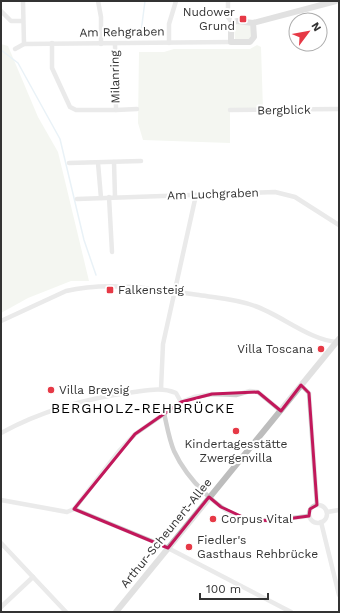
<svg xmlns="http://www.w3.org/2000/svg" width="340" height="613" font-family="'Work Sans',sans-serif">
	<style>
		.green { fill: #e6ecdf }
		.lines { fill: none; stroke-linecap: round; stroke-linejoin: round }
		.stream { stroke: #cfe2ee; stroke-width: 1.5 }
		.street { stroke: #d0d0d0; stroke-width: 4.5 }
		.secondary { stroke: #bdbdbd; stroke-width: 6 }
		.marked { fill: none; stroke: #c2185b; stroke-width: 3; stroke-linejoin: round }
		.poi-dot { fill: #e63946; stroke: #fff; stroke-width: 1.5 }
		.labels { text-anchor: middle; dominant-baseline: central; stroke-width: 4; stroke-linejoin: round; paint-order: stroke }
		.poi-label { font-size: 12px; fill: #333; stroke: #fff; text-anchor: start }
		.street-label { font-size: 12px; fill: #333; stroke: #fff }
		.quarter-label { font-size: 14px; letter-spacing: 1px; fill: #000; stroke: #fff }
	</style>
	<rect width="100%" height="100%" fill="#fff"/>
	<!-- green -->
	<g class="green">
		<polygon points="238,24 250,25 252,35 248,40 235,39 234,28"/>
		<polygon points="1,44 8,46 38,117 58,152 89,281 71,281 28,298 1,313"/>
		<polygon points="257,45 261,47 263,110 230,111 230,143 143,140 138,123 139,52 164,52 174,49 250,49"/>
	</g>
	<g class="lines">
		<!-- stream -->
		<g class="stream">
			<polyline points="141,32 145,1"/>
			<polyline points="1,50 18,63 60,139 84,240 96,275"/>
		</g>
		<!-- street -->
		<g class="street">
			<polyline points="23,1 24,44"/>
			<polyline points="98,1 101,17 101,44"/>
			<polyline points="228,1 228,17 232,23"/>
			<polyline points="1,11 11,21 23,21"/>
			<polyline points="52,43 52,68 70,107 76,110 116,110 115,44"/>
			<polyline points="169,43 169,24 176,1"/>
			<polyline points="15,49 24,44 231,42"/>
			<polyline points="116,110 137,109"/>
			<polyline points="230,110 339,109"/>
			<polyline points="114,162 115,197"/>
			<polyline points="69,163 141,161"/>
			<polyline points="98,163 101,198"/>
			<polyline points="109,197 112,252"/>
			<polyline points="77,199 275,192 295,197 339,225"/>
			<path d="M1,321L66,291C108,281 156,289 199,295C218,298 237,299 255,306C281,315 311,341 338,342"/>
			<polyline points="301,385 309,393 317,505"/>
			<polyline points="161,389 163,344 196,195"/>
			<path d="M164,413C167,426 169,439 174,451C186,477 219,514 248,519C269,523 289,518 309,516"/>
			<path d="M1,433C43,410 87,398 134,392C149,390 162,387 176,393L181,402"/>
			<polyline points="1,500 67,512 74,509 79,511 164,546 291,612"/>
			<circle cx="318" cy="514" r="9"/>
			<polyline points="74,509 120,450 135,434 181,402 194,397 212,394 236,395 250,391 258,392 281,411"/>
			<polyline points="327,512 339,510"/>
			<polyline points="321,522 339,595"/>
			<polyline points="1,543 66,612"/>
			<polyline points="1,607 33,577"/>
		</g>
		<!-- secondary -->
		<g class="secondary">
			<polyline points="253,23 254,37 250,42 231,42 231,26 232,23 237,21 253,23 336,1"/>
			<polyline points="116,612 339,339"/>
		</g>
	</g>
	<!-- marked area -->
	<path d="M0 0H340V613H0ZM301,385L309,393L317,505L310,509L309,516L272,521L247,519L221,507L209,497L168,548L74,509L135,434L181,402L212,394L258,392L281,411Z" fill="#fff" fill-opacity=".55" fill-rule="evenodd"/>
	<path class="marked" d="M301,385L309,393L317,505L310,509L309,516L272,521L247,519L221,507L209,497L168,548L74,509L135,434L181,402L212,394L258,392L281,411Z"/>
	<!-- markers -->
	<g class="poi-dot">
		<rect x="239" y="15" width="8" height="8" rx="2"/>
		<rect x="106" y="286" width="8" height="8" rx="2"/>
		<circle cx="321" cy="349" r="4"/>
		<circle cx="51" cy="390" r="4"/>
		<circle cx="236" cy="431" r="4"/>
		<circle cx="213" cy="519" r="4"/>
		<circle cx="189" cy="547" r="4"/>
	</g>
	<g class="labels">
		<!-- poi labels -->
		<g class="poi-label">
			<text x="235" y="12" text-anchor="end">Nudower<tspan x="235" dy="14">Grund</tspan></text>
			<text x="118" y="290">Falkensteig</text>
			<text x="313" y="349" text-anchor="end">Villa Toscana</text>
			<text x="59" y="390">Villa Breysig</text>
			<text x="236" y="444" text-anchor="middle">Kindertagesstätte<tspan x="236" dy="14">Zwergenvilla</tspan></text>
			<text x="221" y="519">Corpus Vital</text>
			<text x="197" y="540">Fiedler's<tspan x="197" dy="14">Gasthaus Rehbrücke</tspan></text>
		</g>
		<!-- street labels -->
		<g class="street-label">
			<text transform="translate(122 32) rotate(-1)">Am Rehgraben</text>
			<text transform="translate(115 77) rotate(-91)">Milanring</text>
			<text transform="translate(284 110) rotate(-1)">Bergblick</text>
			<text transform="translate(213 194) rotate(-2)">Am Luchgraben</text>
			<text transform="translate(166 533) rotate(-51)">Arthur-Scheunert-Allee</text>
		</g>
		<!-- quarter labels -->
		<g class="quarter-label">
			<text x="143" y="408">BERGHOLZ-REHBRÜCKE</text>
		</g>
	</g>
	<!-- border -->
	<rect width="340" height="613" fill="none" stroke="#333333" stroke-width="4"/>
	<!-- north arrow -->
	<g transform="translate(308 32) rotate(58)"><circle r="19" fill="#ffffff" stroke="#adadad"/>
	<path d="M0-3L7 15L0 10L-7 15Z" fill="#e63946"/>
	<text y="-6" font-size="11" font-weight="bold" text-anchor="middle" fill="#333333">N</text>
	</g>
	<!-- scale -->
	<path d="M200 593v6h68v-6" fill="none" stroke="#333333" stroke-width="2"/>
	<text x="206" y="593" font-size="12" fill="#333333" stroke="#ffffff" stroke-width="3" paint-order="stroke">100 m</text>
</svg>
